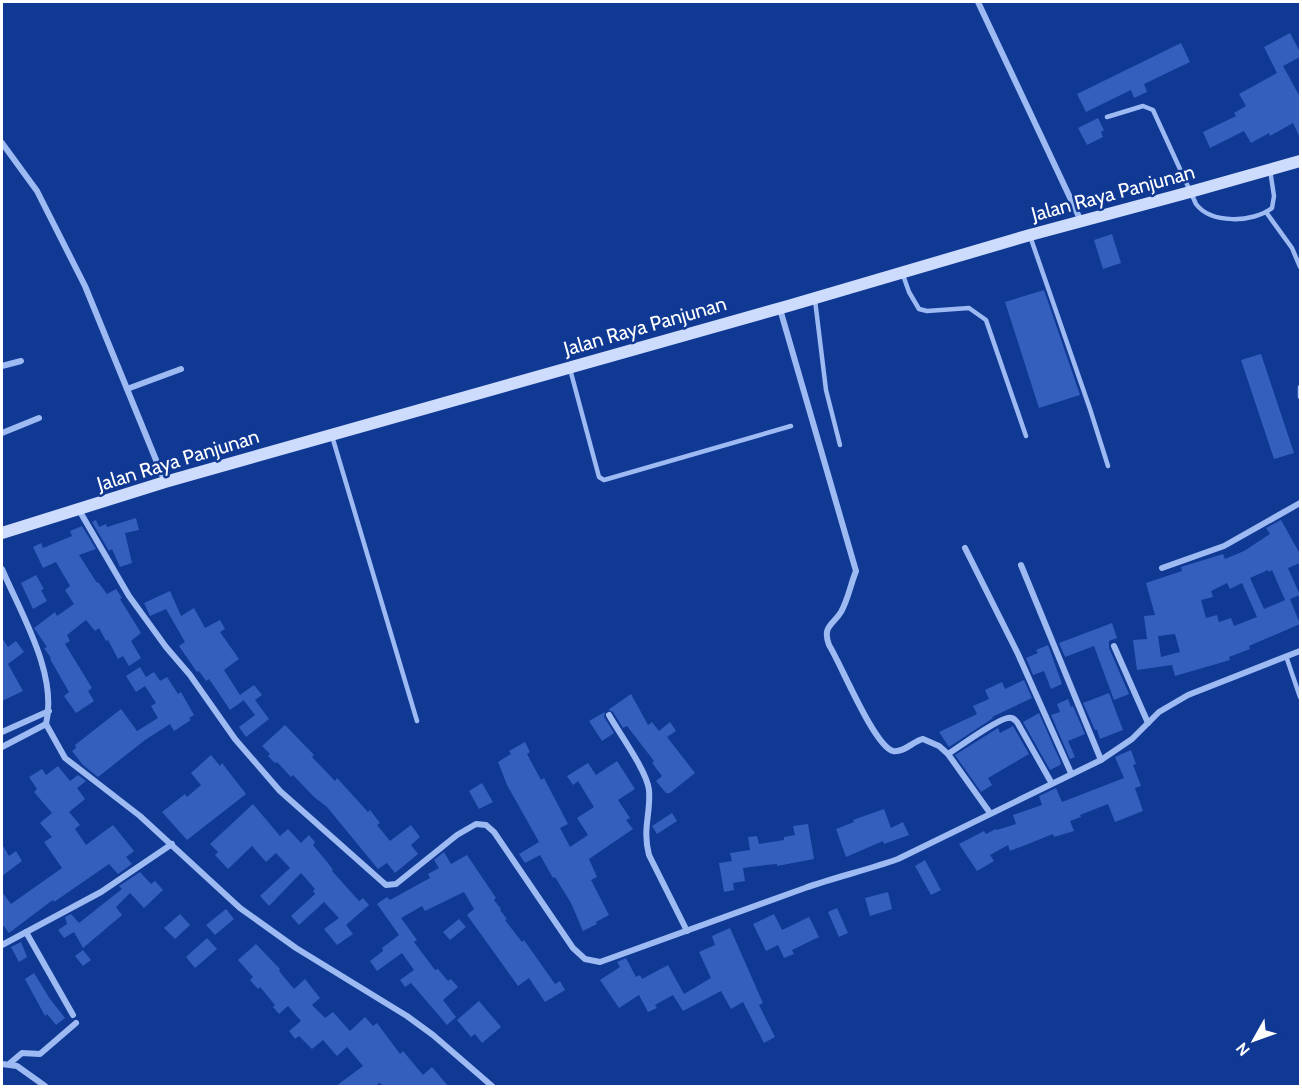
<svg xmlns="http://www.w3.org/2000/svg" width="1302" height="1088" font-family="Cabin,sans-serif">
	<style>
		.building { fill: #345fbc; fill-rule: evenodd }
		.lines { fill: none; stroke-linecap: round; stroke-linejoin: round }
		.service { stroke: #9ebaf3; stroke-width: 4.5 }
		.minor { stroke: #9ebaf3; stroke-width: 6 }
		.secondary { stroke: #cddcfd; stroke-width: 12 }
		.labels { text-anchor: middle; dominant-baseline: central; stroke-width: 5; stroke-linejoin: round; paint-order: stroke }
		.street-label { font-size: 20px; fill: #fff; stroke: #103994 }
	</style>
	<rect width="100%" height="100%" fill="#103994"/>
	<!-- building -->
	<g class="building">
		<polygon points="1290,33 1300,52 1300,57 1283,66 1300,97 1300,138 1293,123 1270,136 1269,133 1251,143 1244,131 1210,148 1203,132 1236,116 1234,113 1246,106 1239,94 1277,73 1264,47"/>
		<polygon points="1181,43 1190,62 1144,84 1147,92 1134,98 1131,90 1086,112 1077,94"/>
		<polygon points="1098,118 1104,130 1101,132 1103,137 1087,145 1078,128"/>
		<polygon points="1112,234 1121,263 1103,269 1094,240"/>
		<polygon points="1044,290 1080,395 1039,408 1005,302"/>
		<polygon points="1261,354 1294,453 1274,459 1241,360"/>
		<polygon points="136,518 139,530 125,533 132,563 120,567 112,549 109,551 92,522 96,520 99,527 106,524 107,527"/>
		<path d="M1281,520L1300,554V563L1288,568L1300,595L1290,599L1300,624L1249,646L1250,649L1229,657L1230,660L1175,676L1172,665L1137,670L1133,640L1147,639L1144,616L1155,615L1146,583L1182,571L1181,567L1223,554L1225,559L1244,551L1270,534L1266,528ZM1268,570L1269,572L1272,570L1285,600L1264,609L1250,578ZM1227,583L1230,589L1242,583L1257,617L1234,626L1231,618L1219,622L1217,615L1206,618L1201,600L1213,597L1211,591ZM1175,634L1180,652L1161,657L1158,636Z"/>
		<polygon points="82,526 96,549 79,555 97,583 98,582 107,594 116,589 122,598 120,599 141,633 131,641 141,658 129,666 123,656 118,659 108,640 106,641 99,628 95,631 86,620 67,635 70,641 65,644 92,688 88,691 94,701 76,713 64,696 69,692 50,659 51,658 44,648 47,647 34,628 55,612 57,616 74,604 65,590 70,586 56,562 43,568 33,547 41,543 43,548 72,536 70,531"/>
		<polygon points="36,575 44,589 41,590 47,601 33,609 21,583"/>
		<polygon points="170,591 181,616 194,608 205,628 220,620 225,629 220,632 239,659 224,670 240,695 254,685 262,695 255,700 269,719 246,737 239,727 255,715 242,698 244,700 230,710 214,686 209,679 206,681 199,671 197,672 179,646 185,642 166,609 150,616 144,603"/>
		<polygon points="1112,623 1117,638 1109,641 1109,648 1129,694 1114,700 1094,646 1065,657 1059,643"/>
		<polygon points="2,638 8,647 16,641 24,652 8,664 23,691 2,701"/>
		<polygon points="1048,645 1062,684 1051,689 1044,671 1033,675 1026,658 1038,653 1036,650"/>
		<polygon points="140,667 146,677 154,672 160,681 167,677 178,694 181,692 194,715 189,718 191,720 174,731 170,724 145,740 98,777 83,765 72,751 76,748 75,745 121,709 137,731 158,718 151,706 156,703 145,686 136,692 126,676"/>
		<polygon points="1024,680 1032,698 992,717 993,718 949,747 939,732 977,714 973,706 989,699 985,690 1002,682 1005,689"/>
		<polygon points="1109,693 1123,730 1100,739 1097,730 1095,730 1083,703"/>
		<polygon points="631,694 648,725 652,722 659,731 670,722 676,731 667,737 695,773 670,793 666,793 656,781 662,776 652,763 654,761 627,726 623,728 613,712 608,710"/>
		<polygon points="1068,699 1071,707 1073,706 1085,734 1068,741 1075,757 1070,759 1051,715 1060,712 1057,704"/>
		<polygon points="605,712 604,717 614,733 602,741 589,721"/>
		<polygon points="1039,713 1061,763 1060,765 1050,770 1023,722"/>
		<polygon points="285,725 314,755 312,757 335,781 337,778 368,812 370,810 380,823 377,825 390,841 411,825 420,837 411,845 418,854 395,873 387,863 378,869 327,807 314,797 293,775 291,777 277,762 275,763 268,756 270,754 262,746"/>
		<polygon points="1013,726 1029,754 988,778 992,785 981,792 955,755 998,728 1000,733"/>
		<polygon points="525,742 530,752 527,754 541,780 544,778 568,824 560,828 570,847 588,835 577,818 594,807 578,781 573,785 567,776 588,763 596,775 617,761 635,789 618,800 630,818 626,820 633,829 589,859 597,877 591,880 609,915 596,922 597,924 583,931 571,903 555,877 553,878 540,855 525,863 519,854 539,842 507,785 498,762 511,754 509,751"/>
		<polygon points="1131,750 1136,764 1133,765 1141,786 1135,788 1143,811 1115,822 1108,804 1080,815 1081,817 1070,821 1074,831 1054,837 1053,834 1010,851 1008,845 990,855 994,861 977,871 959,844 984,831 986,834 996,829 997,830 1016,824 1013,815 1042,805 1039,796 1056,788 1062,802 1124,778 1115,757"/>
		<polygon points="211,755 220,766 222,763 246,794 187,840 162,812 185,794 187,797 201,785 191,773"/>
		<polygon points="58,766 70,781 78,775 86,781 77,788 85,799 69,812 80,825 75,829 86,845 113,825 134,851 126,857 132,864 118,874 109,864 54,902 53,900 50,902 9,933 2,924 2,892 11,904 62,868 44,842 52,837 40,823 52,813 34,792 37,789 29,777 42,769 46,775"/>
		<polygon points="482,783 493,802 479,809 469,791"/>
		<polygon points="253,804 280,836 288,829 301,843 309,835 315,842 313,845 328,863 333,870 332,871 359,901 363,898 369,905 346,925 353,934 337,945 324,929 339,918 324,902 299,925 291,916 315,894 313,891 315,889 301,873 269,906 260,896 290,868 276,853 266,862 252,846 228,869 215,855 218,852 210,844"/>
		<polygon points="884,809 891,828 903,822 909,835 884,844 883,841 846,857 836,829 854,822 853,820"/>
		<polygon points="672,813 677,821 657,834 652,826"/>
		<polygon points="808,824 814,859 777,866 777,864 766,865 743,868 745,881 733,883 734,890 724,892 719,863 732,861 730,853 750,850 748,837 757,836 759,844 784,840 784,837 795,835 793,826"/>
		<polygon points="2,844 9,856 16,851 22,861 2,876"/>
		<polygon points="444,852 451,864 467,855 496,898 494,900 501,909 500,910 507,919 505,920 522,942 524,940 555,984 560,981 565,990 545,1002 529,978 518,986 467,915 474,909 464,892 425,911 422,906 401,918 417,940 414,942 435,970 438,969 448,981 451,979 458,987 443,1000 456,1017 447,1025 411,983 405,987 400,980 414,970 402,953 377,971 370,961 383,951 382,948 399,935 377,904 387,897 390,900 430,878 428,874 439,868 434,860"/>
		<polygon points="925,860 941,890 931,895 915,866"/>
		<polygon points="140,872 151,884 155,881 163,890 144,908 130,893 116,907 122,915 83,948 74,932 64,938 58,930 67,924 65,917 71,914 79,923 122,889 119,886"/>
		<polygon points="888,892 892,909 870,916 865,898"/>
		<polygon points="837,908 848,933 839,937 828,912"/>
		<polygon points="226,909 234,919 215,935 206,925"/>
		<polygon points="180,914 190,925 175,939 164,928"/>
		<polygon points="774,914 782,930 809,917 819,937 792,950 794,954 784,958 778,945 766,951 753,924"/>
		<polygon points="459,919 466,927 450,940 443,932"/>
		<polygon points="730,928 763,1003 759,1005 775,1037 764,1043 743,1002 731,1009 721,991 683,1011 673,995 655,1005 657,1008 648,1012 639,995 619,1008 600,980 620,967 617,962 626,958 636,977 640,975 642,979 668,965 684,994 711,978 699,952 715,945 712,936"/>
		<polygon points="207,938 217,949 195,968 186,957"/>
		<polygon points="21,942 27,957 19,962 11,947"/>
		<polygon points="256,944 280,969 279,971 294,989 305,979 320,998 312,1005 325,1018 333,1012 350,1031 365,1017 373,1026 377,1023 400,1054 403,1051 423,1075 432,1067 448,1086 383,1086 380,1083 375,1086 336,1086 363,1066 347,1047 337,1056 323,1040 312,1049 299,1036 295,1039 289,1031 301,1021 288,1006 279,1014 273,1007 275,1005 260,987 258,989 250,980 253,977 238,960"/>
		<polygon points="83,950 91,960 83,966 75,956"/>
		<polygon points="34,973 50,999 65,1018 56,1025 47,1014 45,1016 25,979"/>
		<polygon points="479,1001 501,1027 482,1043 475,1034 471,1037 457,1020"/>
	</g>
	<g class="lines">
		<!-- service -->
		<g class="service">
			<path d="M1107,117L1143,106L1153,110L1196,204C1211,224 1253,223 1272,208L1274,196L1270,170"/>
			<polyline points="1266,212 1292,248 1300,267"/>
			<polyline points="1030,236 1090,409 1108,466"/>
			<polyline points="903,275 909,292 919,309 927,311 969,308 986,320 1026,436"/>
			<polyline points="815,300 826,390 840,445"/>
			<polyline points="570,369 599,477 604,480 791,426"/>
			<polyline points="1300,387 1300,397"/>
			<polyline points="332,436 417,721"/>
			<polyline points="1286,656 1300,697"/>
		</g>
		<!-- minor -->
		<g class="minor">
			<polyline points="978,2 1081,221"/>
			<polyline points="2,143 37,191 85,286 165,482"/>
			<path d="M780,309L856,571C851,583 848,600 841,612C833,625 822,626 829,645C841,664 874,746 893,751C904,753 913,741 923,739L939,746L948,754L990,813"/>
			<polyline points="2,366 21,361"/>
			<polyline points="127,389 181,369"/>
			<polyline points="2,433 39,418"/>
			<path d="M79,510L129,596L166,647L190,675L235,739L280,791L386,885L396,884L457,835L476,824L486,825L494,832L573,948L585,959L600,962L805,888C836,877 867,870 898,859L1101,760L1132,739L1159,712L1188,695L1300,651"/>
			<polyline points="965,548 1018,654 1071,773"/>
			<polyline points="1021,565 1101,760"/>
			<polyline points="1162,568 1224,546 1300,503"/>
			<path d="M2,569C21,614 58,674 46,724L65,758L140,816L240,908L296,948L407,1016L433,1035L492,1086"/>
			<polyline points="1114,646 1148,723"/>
			<path d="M609,715C619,733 647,771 649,790C651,814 642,828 649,855L687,931"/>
			<polyline points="2,732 49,711"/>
			<polyline points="2,747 46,724"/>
			<path d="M948,754C959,747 997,719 1008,718C1012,717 1014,719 1017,722L1051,782"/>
			<polyline points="26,932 73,1015"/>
			<polyline points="2,945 101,892 172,844"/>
			<polyline points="2,1064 17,1066 45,1086"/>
			<polyline points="9,1064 22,1053 40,1054 76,1023"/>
		</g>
		<!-- secondary -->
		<polyline class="secondary" points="2,533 165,482 788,306 1030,235 1190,192 1300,161"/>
	</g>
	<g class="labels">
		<!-- street labels -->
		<g class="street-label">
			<text transform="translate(1113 193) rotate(-15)">Jalan Raya Panjunan</text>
			<text transform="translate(645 326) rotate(-16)">Jalan Raya Panjunan</text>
			<text transform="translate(178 460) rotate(-17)">Jalan Raya Panjunan</text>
		</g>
	</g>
	<!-- border -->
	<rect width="1302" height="1088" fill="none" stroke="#ffffff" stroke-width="6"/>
	<!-- north arrow -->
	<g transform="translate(1254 1040) rotate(230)" stroke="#103994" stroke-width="4.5" paint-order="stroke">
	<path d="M0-4.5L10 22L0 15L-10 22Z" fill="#ffffff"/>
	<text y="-9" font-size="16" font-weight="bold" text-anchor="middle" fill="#ffffff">N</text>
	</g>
</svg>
